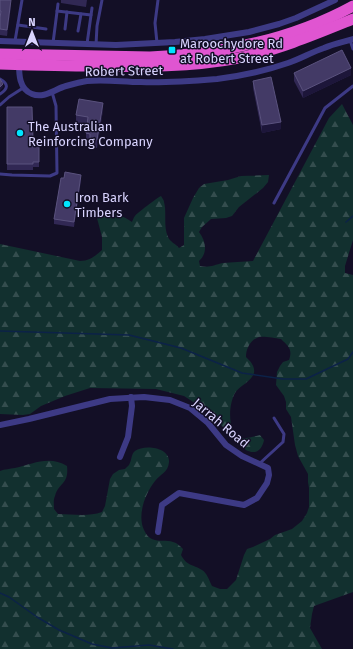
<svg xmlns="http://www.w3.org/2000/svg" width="353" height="649" font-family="'Fira Sans',sans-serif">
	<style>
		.forest { fill: url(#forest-firs) }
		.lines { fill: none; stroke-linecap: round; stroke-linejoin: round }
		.stream { stroke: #0c2248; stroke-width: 1.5 }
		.service { stroke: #3d3a85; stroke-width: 3 }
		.minor { stroke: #3d3a85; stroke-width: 6 }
		.trunk { stroke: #e055d1; stroke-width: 11 }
		.wall { fill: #312854 }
		.shaded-wall { fill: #1d163a }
		.building { fill: #433a66; stroke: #5a527e }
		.poi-dot { fill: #00e5ff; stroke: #130f26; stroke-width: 1.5 }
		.labels { text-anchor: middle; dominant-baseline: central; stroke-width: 3; stroke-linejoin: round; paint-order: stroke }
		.poi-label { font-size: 13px; fill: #d9d4ff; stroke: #130f26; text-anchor: start }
		.street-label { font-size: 13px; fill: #d9d4ff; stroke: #130f26 }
	</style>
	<defs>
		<pattern id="forest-firs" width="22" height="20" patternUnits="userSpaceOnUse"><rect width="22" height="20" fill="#12302f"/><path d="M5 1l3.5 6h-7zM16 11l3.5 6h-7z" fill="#344d4e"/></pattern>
	</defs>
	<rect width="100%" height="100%" fill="#130f26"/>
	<!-- forest -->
	<path class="forest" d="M342,104L353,125V240L345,266V273L353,275V592L314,606L312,614L310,628L322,649H0V471C5,469 10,469 15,468C33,464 49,455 67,466C69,485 59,482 55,496C53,500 54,505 54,509L58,514C72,514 88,517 102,512L105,506L110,479L113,474L119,470L125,469C126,468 128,466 129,465C132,460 131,454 135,451C144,444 170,447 169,462C168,473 160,474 155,481C145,494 137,515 144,530C151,546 163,538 173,542C177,543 180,546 183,549L181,555C187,566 192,564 202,570C207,573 209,580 212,586L220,589H227L236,580L244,555L247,549L253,547L270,539L275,535L292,529L302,521L307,513L309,507V488L308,482V474L298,456L295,445L291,417L286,409V402L284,396L276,385L277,372L280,366L283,362L289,360C293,349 288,346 281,339C275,338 264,336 259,337C250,340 246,349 246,357C251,362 255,366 254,373C252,381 239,386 235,393C228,405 227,434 242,438C246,439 255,436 260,435L264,440C263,446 259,453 252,452C251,452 245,450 245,449L207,411L184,396L156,389L90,388L65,396L41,406L30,414L23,415L0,414V244L80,261C90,261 95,256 102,250V237L97,218L103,213C114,213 124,216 132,222C132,222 134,217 135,216C137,213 157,198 161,196C162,198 164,200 164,202C167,213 163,226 168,237C170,242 176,244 179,248L184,245V218L193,198L199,188L204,184L228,180L241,176L269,175L268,182L263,188L239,207L232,216L226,218L211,219L202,227L199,232C206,241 208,253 199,261L200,266C209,268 214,265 223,263C232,262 243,262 253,261L329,118Z"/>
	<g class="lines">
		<!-- stream -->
		<g class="stream">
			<polyline points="346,222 353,216"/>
			<polyline points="0,331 129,335 181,348 242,373 283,379 306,379 348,359 353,352"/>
			<polyline points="0,593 9,597 37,617 59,630 92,644 112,648 149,645 173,649"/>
		</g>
		<!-- service -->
		<g class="service">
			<polyline points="57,11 91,15"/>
			<polyline points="18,25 46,29"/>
			<polyline points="65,29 67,12"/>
			<polyline points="78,31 81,14"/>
			<polyline points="350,40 353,49"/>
			<polyline points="15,41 22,0"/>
			<polyline points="53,43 58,4"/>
			<polyline points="157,43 155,23 158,0"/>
			<polyline points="87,44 92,8"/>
			<polyline points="96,45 97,26 102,0"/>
			<path d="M0,79C9,84 8,89 0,94"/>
			<polyline points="0,105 9,97 23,88"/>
			<polyline points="0,174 12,175 50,176 57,173 56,106 52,92"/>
			<polyline points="274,203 325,108 353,86"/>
			<polyline points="259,464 283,442 284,434 274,418"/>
		</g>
		<!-- minor -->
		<g class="minor">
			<polyline points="0,41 116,45 175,42 205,39 249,32 279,24 296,18 335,0"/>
			<path d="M19,63C19,74 19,89 32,94C44,99 55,89 66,86C73,84 80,82 87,81C105,79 123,82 141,82C167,83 192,81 217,79C241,76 265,71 288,63C300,59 312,52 324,48C333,44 343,42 353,39"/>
			<polyline points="0,425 29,419 110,399 144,397 170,400 190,408 208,423 226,445 242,456 268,468 269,475 267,483 257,498 244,505 179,493 162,505 158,532"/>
			<polyline points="120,457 128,437 132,406 131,397"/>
		</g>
		<!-- trunk -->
		<g class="trunk">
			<path d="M0,54L150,57C220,54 291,40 353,6"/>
			<path d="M0,64C31,65 63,66 94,66C142,67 191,67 239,58C278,50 316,34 353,19"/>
		</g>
	</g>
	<!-- wall -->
	<g class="wall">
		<polygon points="0,0 11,6 7,36 0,35"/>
		<polygon points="61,0 87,0 86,7 61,3"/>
		<polygon points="294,73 351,75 303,98 294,81"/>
		<polygon points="253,81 281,129 262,133 253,88"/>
		<polygon points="7,107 33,141 39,142 39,167 33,167 33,170 7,170"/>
		<polygon points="103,110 97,148 90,147 90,141 86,140 86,133 87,124 76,123 76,115"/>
		<polygon points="81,180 74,227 54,224 54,219"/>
	</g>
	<!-- shaded-wall -->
	<g class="shaded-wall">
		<polygon points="11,0 11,6 7,36 7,30"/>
		<polygon points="351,68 351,75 303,98 303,91"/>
		<polygon points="3,84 3,87 0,91 0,87"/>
		<polygon points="103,103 103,110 97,148 97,140"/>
		<polygon points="281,122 281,129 262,133 262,125"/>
		<polygon points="81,175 81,180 74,227 74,222"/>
	</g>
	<!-- building -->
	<g class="building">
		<polygon points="0,0 11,0 7,30 0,29 0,18 1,11 0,11"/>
		<polygon points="342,50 351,68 303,91 294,73"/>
		<polygon points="271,77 281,122 262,125 253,81"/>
		<polygon points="0,79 3,84 0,87"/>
		<polygon points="79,99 103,103 97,140 90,139 90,134 86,133 88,117 76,115"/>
		<polygon points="7,107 32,107 33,141 38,141 39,142 39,162 33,162 33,164 7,164"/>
		<polygon points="65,172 81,175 74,222 54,219 61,178 64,178"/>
	</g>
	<!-- markers -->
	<g class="poi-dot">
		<rect x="168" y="46" width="8" height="8" rx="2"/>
		<circle cx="20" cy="133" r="4"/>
		<circle cx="67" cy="204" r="4"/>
	</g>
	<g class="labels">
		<!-- poi labels -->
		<g class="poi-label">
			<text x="180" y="43">Maroochydore Rd<tspan x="180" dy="15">at Robert Street</tspan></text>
			<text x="28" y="126">The Australian<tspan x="28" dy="15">Reinforcing Company</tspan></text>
			<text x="75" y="197">Iron Bark<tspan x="75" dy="15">Timbers</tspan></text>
		</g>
		<!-- street labels -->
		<g class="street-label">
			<text transform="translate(124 71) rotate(-1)">Robert Street</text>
			<text transform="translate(221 423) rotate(40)">Jarrah Road</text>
		</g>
	</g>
	<!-- north arrow -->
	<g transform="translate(32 32)" stroke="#130f26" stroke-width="3" paint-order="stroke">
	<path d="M0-3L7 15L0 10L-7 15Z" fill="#d9d4ff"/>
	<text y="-6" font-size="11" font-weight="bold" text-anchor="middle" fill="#d9d4ff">N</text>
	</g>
</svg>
